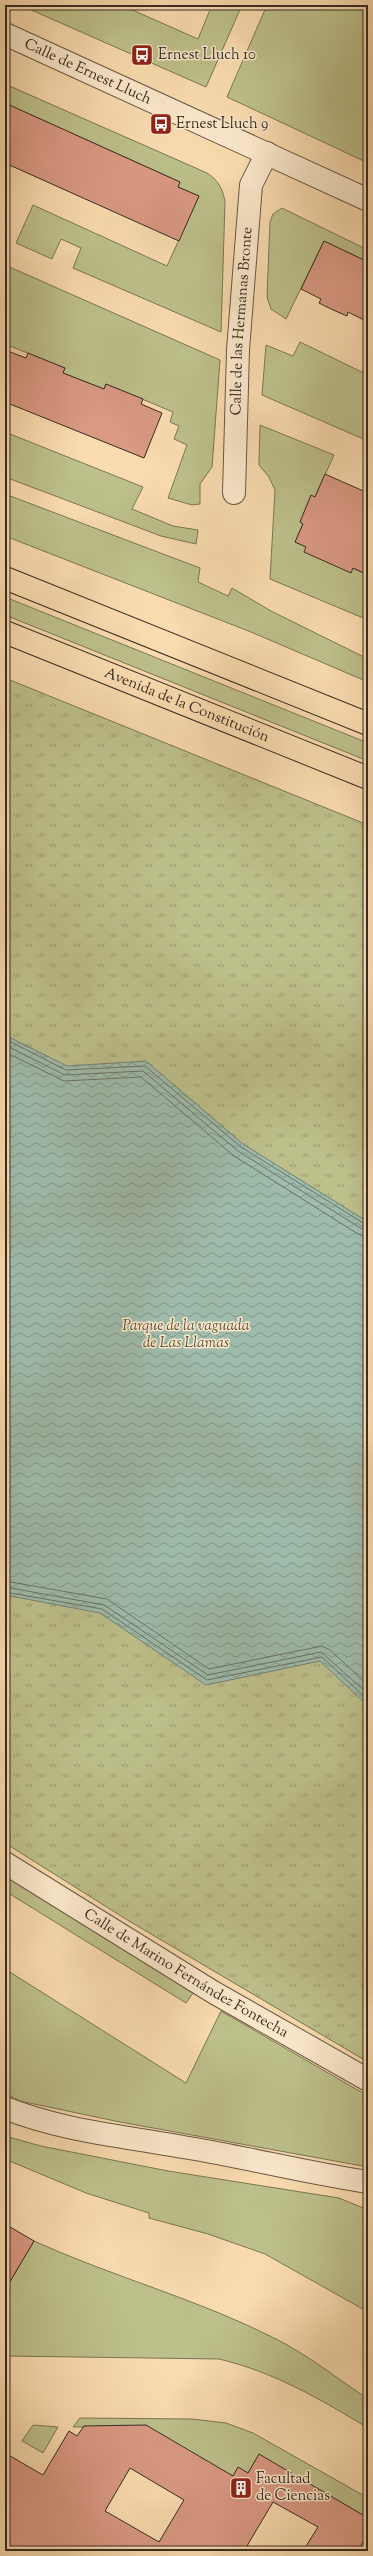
<svg xmlns="http://www.w3.org/2000/svg" width="373" height="2556" font-family="'Sorts Mill Goudy',serif">
	<style>
		.green { fill: #bdc08b; stroke: #7a7656 }
		.park { fill: url(#park-tufts); stroke: #7a7656 }
		.water { fill: url(#water-waves); stroke: #758274 }
		.lines { fill: none; stroke-linecap: round; stroke-linejoin: round }
		.shore { stroke: #6b7466; stroke-width: 1 }
		.building { fill: #d99983; stroke: #382c22; fill-rule: evenodd }
		.street-casing { stroke: #685845; stroke-width: 24 }
		.primary-casing { stroke: #382c22; stroke-width: 24 }
		.street { stroke: #fbe8cb; stroke-width: 22 }
		.primary { stroke: #f9dbaf; stroke-width: 22 }
		.labels { text-anchor: middle; dominant-baseline: central; stroke-width: 3; stroke-linejoin: round; paint-order: stroke }
		.poi-label { font-size: 15px; fill: #382c22; stroke: #fbe8cb; text-anchor: start }
		.street-label { font-size: 15px; fill: #382c22; stroke: #fbe8cb }
		.park-label { font-size: 15px; font-style: italic; fill: #59513c; stroke: #fbe8cb }
	</style>
	<defs>
		<pattern id="park-tufts" width="24" height="20" patternUnits="userSpaceOnUse"><rect width="24" height="20" fill="#bdc08b"/><path d="M3 7l-1-3M5 7V3M7 7l1-3M15 17l-1-3M17 17v-4M19 17l1-3" fill="none" stroke="#9b9c71"/></pattern>
		<pattern id="water-waves" width="16" height="10" patternUnits="userSpaceOnUse"><rect width="16" height="10" fill="#9ebbab"/><path d="M0 5q4-4 8 0t8 0" fill="none" stroke="#82988b"/></pattern>
	</defs>
	<rect width="100%" height="100%" fill="#f9dbaf"/>
	<filter id="stains"><feTurbulence type="fractalNoise" baseFrequency=".005" numOctaves="4"/><feColorMatrix values="0 0 0 0 .2 0 0 0 0 .09 0 0 0 0 .02 0 0 0 .5 -.17"/></filter>
	<radialGradient id="worn" r=".72"><stop offset=".6" stop-color="#630" stop-opacity="0"/><stop offset="1" stop-color="#630" stop-opacity=".3"/></radialGradient>
	<!-- green -->
	<g class="green">
		<polygon points="31,5 121,5 198,39 212,5 242,5 206,87 29,9"/>
		<polygon points="267,5 368,5 368,163 227,97"/>
		<path d="M5,84L207,173C218,180 223,189 225,202L221,332L73,268L81,248L61,239L52,259L16,243L33,205L167,266L199,196L178,187L180,182L27,113L5,109Z"/>
		<polygon points="282,208 368,250 368,262 324,241 286,319 271,309 267,297 270,222 273,214"/>
		<polygon points="5,265 220,360 212,467 200,484 200,504 192,505 168,498 187,445 174,439 179,426 170,422 173,412 106,384 104,389 63,373 65,368 5,344"/>
		<polygon points="300,342 368,375 368,441 262,395 266,345 293,356"/>
		<polygon points="260,425 334,455 315,497 311,496 300,522 303,524 295,542 368,575 368,620 270,579 275,490 269,477 259,465"/>
		<polygon points="5,432 143,487 132,509 173,526 198,530 196,544 161,536 5,477"/>
		<polygon points="5,494 200,568 198,582 228,596 232,588 271,611 368,659 368,682 251,632 5,536"/>
		<polygon points="5,597 368,743 368,761 5,615"/>
		<polygon points="5,1876 193,1993 186,2003 5,1891"/>
		<polygon points="5,1969 186,2083 221,2011 368,2096 368,2167 120,2122 20,2101 5,2093"/>
		<polygon points="5,2136 41,2146 168,2171 339,2198 368,2210 368,2312 265,2254 208,2234 149,2218 149,2213 86,2193 5,2159"/>
		<path d="M34,2241C113,2277 198,2299 276,2339C308,2355 338,2379 368,2399V2428C320,2399 274,2372 219,2359L5,2356V2290Z"/>
		<polygon points="80,2418 192,2419 226,2423 253,2433 368,2498 368,2518 259,2455 248,2473 238,2468 233,2476 146,2427 73,2427"/>
		<polygon points="33,2425 58,2427 43,2453 22,2441"/>
	</g>
	<!-- park -->
	<polygon class="park" points="5,678 368,825 368,2062 129,1921 5,1843"/>
	<!-- water -->
	<polygon class="water" points="5,1035 67,1066 146,1061 243,1144 368,1222 368,1706 320,1661 206,1685 100,1613 5,1595"/>
	<g class="lines">
		<!-- shore -->
		<g class="shore">
			<polyline points="5,1039 66,1070 145,1066 241,1147 368,1226"/>
			<polyline points="5,1045 65,1075 143,1071 238,1151 362,1229 368,1231"/>
			<polyline points="5,1052 64,1081 141,1077 234,1156 358,1234 368,1237"/>
			<polyline points="5,1581 107,1599 209,1669 322,1646 330,1650 368,1685"/>
			<polyline points="5,1587 104,1605 208,1675 321,1652 368,1694"/>
			<polyline points="5,1592 102,1609 207,1680 322,1657 368,1700"/>
		</g>
	</g>
	<!-- building -->
	<g class="building">
		<polygon points="5,103 180,182 178,187 199,196 179,241 5,163"/>
		<polygon points="324,241 368,262 368,322 348,312 347,316 331,309 319,303 321,299 301,289"/>
		<polygon points="5,350 26,358 28,353 50,362 65,368 63,373 104,389 106,384 143,399 141,404 162,413 144,458 5,402"/>
		<polygon points="325,474 368,493 368,575 353,568 351,573 304,552 306,547 295,542 303,524 300,522 311,495 315,497"/>
		<polygon points="5,2224 34,2241 5,2290"/>
		<path d="M146,2425L233,2476L238,2467L248,2473L259,2454L368,2518V2534L358,2551H303L318,2527L273,2502L244,2551H5V2453L43,2475L69,2431L77,2436L84,2426ZM130,2468L184,2500L159,2542L105,2511Z"/>
	</g>
	<g class="lines">
		<!-- street casing -->
		<g class="street-casing">
			<g id="street">
				<path id="s1" d="M5,34L368,200"/>
				<path id="s2" d="M234,493L238,350L251,185L267,153"/>
				<path id="s3" d="M5,1863L213,1992L368,2080"/>
				<path d="M5,2108C66,2132 125,2136 189,2148C249,2158 308,2173 368,2182"/>
			</g>
		</g>
		<!-- primary casing -->
		<g class="primary-casing">
			<g id="primary">
				<polyline points="5,578 368,724"/>
				<path id="s4" d="M5,632L368,778"/>
			</g>
		</g>
		<!-- street -->
		<use href="#street" class="street"/>
		<!-- primary -->
		<use href="#primary" class="primary"/>
	</g>
	<!-- icons -->
	<defs>
		<g id="bus-square" transform="scale(1.15)"><rect x="-9" y="-9" width="18" height="18" rx="4" fill="#8f2418" stroke="#fbe8cb"/><path d="M-5-6H5V4H4V6H2V4H-2V6H-4V4H-5ZM-3.5-4V0h7V-4ZM-3.5 1.2v1.5H-2V1.2ZM2 1.2v1.5H3.5V1.2Z" fill="#fff"/></g>
		<g id="building-square" transform="scale(1.15)"><rect x="-9" y="-9" width="18" height="18" rx="4" fill="#8f2418" stroke="#fbe8cb"/><path d="M-4-6H4V6H1V3H-1V6H-4ZM-2.5-4.3h1.7v1.8h-1.7ZM.8-4.3h1.7v1.8H.8ZM-2.5-1h1.7V.8h-1.7ZM.8-1h1.7V.8H.8Z" fill="#fff"/></g>
	</defs>
	<g fill-rule="evenodd">
		<use href="#bus-square" x="142" y="55"/>
		<use href="#bus-square" x="161" y="124"/>
		<use href="#building-square" x="241" y="2488"/>
	</g>
	<g class="labels">
		<!-- poi labels -->
		<g class="poi-label">
			<text x="158" y="55">Ernest Lluch 10</text>
			<text x="176" y="124">Ernest Lluch 9</text>
			<text x="256" y="2479">Facultad<tspan x="256" dy="17">de Ciencias</tspan></text>
		</g>
		<!-- street labels -->
		<g class="street-label">
			<text stroke="none"><textPath href="#s1" startOffset="91">Calle de Ernest Lluch</textPath></text>
			<text stroke="none"><textPath href="#s2" startOffset="172">Calle de las Hermanas Bronte</textPath></text>
			<text stroke="none"><textPath href="#s4" startOffset="196">Avenida de la Constitución</textPath></text>
			<text stroke="none"><textPath href="#s3" startOffset="212">Calle de Marino Fernández Fontecha</textPath></text>
		</g>
		<!-- park labels -->
		<g class="park-label">
			<text x="186" y="1326">Parque de la vaguada<tspan x="186" dy="17">de Las Llamas</tspan></text>
		</g>
	</g>
	<!-- margin -->
	<rect width="373" height="2556" fill="none" stroke="#f9dbaf" stroke-width="20"/>
	<rect x="6" y="6" width="361" height="2544" fill="none" stroke="#382c22" stroke-width="2"/>
	<rect x="10" y="10" width="353" height="2536" fill="none" stroke="#382c22"/>
	<rect width="100%" height="100%" filter="url(#stains)"/>
	<rect width="100%" height="100%" fill="url(#worn)"/>
</svg>
